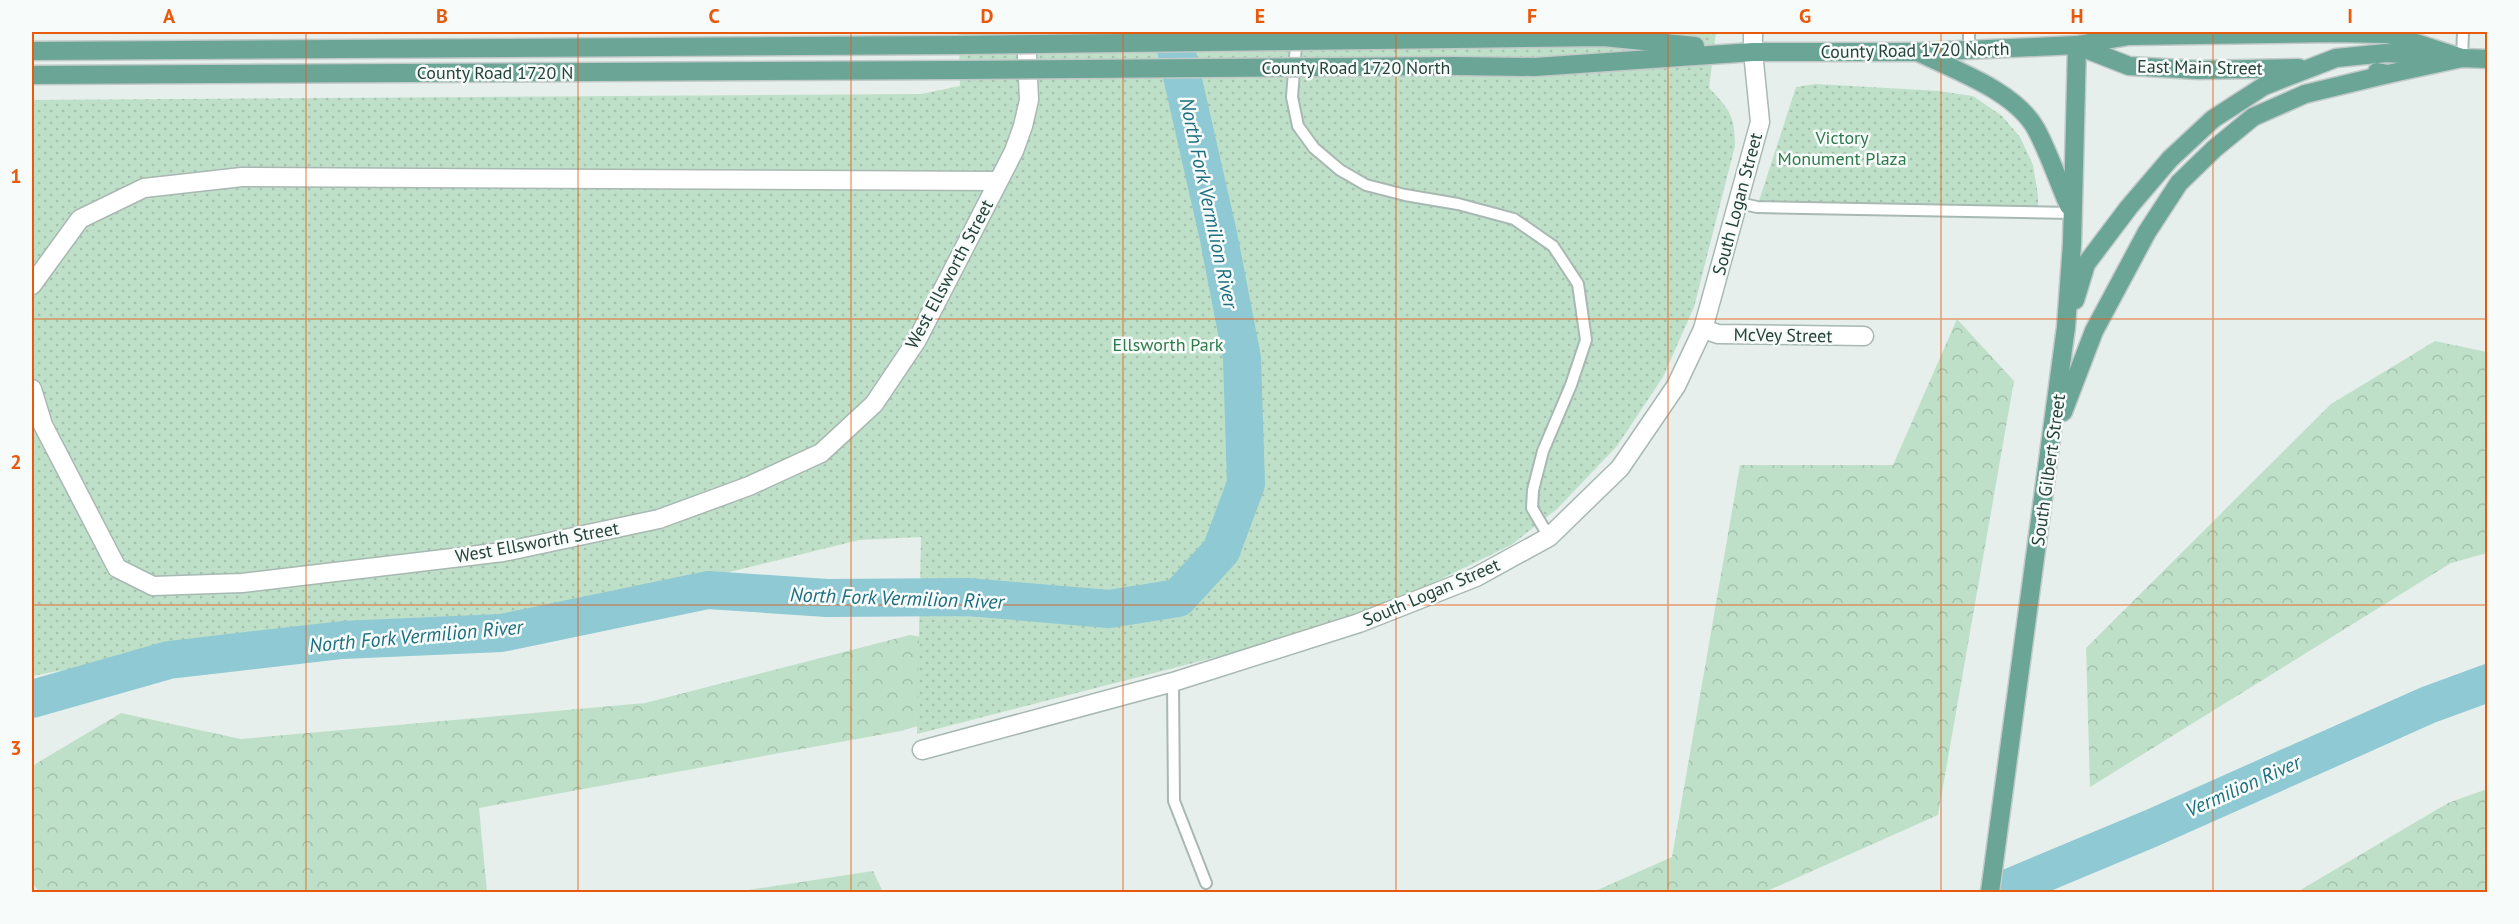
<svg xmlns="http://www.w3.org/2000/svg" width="2519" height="924" font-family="'PT Sans',sans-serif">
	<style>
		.forest { fill: url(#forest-crowns) }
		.park { fill: url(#park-dots) }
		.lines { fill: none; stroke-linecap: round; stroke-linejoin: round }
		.river { stroke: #8ec9d4; stroke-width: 38 }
		.lane-casing { stroke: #a8b8b2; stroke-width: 14 }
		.street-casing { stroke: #a8b8b2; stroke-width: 21 }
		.secondary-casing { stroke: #a4bbb3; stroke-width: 21 }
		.primary-casing { stroke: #c2cac8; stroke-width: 21 }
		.lane { stroke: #fff; stroke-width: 10 }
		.street { stroke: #fff; stroke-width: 18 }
		.secondary { stroke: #fff; stroke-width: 18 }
		.primary { stroke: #6aa596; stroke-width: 18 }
		.primary-bridge-casing { stroke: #c2cac8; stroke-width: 21; stroke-linecap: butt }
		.primary-bridge { stroke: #6aa596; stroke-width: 18 }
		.grid { fill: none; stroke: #e8590c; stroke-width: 1.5; stroke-opacity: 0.55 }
		.labels { text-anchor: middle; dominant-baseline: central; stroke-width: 5; stroke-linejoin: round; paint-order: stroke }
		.street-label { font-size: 18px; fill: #24423a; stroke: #f7fbf9 }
		.park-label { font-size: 18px; fill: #2d7a4b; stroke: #f7fbf9 }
		.water-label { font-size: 20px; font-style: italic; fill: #1c6f80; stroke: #f7fbf9 }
		.neatline { fill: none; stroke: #e8590c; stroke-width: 2 }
		.grid-label { font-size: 20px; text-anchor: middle; font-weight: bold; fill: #e8590c }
	</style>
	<defs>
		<pattern id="forest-crowns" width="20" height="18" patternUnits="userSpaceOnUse" patternTransform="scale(1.5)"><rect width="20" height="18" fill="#bfe0c8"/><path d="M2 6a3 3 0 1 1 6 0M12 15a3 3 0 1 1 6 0" fill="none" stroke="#a4c1ad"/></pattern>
		<pattern id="park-dots" width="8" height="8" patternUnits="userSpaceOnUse" patternTransform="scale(1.5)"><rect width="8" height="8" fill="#bfe0c8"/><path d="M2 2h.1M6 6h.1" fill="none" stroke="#a4c1ad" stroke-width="1.8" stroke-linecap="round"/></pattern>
	</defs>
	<rect width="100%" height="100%" fill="#e6efeb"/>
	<!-- forest -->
	<g class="forest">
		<polygon points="1957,319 2014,381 1938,815 1765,892 1593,892 1672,857 1740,465 1893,465"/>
		<polygon points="2435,341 2487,352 2487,553 2451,563 2090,787 2086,648 2331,404"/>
		<polygon points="910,635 1109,669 901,731 479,808 487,892 39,892 32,882 32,766 121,713 241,739 645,703"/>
		<polygon points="2487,789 2487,892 2297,892 2448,803"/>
		<polygon points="873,871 883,892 735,892"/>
	</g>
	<!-- park -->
	<g class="park">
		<path d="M959,32H1716L1709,88C1729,109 1735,115 1735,146L1694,307L1663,377L1617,446L1557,509L1511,545L1398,600L1236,652L917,734L921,537L859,540L709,577L512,616L253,634L32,676V100L921,94L960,86Z"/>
		<polygon points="1816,84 1939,91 1973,96 2002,116 2020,137 2033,165 2038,195 2038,212 1757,207 1796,87"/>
	</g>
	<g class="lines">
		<!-- river -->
		<g class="river">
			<polyline points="32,699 169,660 342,640 501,633 708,590 827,598 968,597 1109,609 1178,598 1221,551 1246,484 1242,358 1218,234 1172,32"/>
			<polyline points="1999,892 2152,828 2428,705 2488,683"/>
		</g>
		<!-- lane casing -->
		<g class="lane-casing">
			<g id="lane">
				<polyline points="1297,32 1292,97 1298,126 1314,148 1340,170 1366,185 1405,195 1458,204 1514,219 1553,246 1578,284 1586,340 1571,385 1543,451 1533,490 1532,508 1549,537"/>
				<polyline points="1969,32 1969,50"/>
				<polyline points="2462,58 2463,32"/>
				<polyline points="1739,203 1757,207 2072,213"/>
				<polyline points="1173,682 1174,801 1206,883"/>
			</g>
		</g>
		<!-- street casing -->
		<g class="street-casing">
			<g id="street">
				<polyline points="32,285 80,219 144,188 242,177 998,181"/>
				<polyline points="1703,329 1718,334 1864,336"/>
				<polyline points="32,389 43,425 117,568 153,586 242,583 503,552 659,519 749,486 821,453 874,404 917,340 1014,151 1023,126 1029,100 1026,32"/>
				<polyline points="922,750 1173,682 1359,623 1476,577 1549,537 1620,468 1676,386 1703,329 1760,122 1753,52"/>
			</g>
		</g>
		<!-- secondary casing -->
		<g class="secondary-casing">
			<polyline id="secondary" points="1753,32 1753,52"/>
		</g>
		<!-- primary casing -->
		<g class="primary-casing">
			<g id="primary">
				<polyline points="1454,39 1603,37 1695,46"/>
				<polyline points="2078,46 2129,66 2198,70 2299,68"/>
				<polyline points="32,51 959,45"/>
				<path d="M1920,53C1957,71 2016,92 2036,129C2049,153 2058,181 2069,206"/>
				<polyline points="1454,66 1535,67 1753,52 1919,52 2035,47 2077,45 2129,36 2334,33 2388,34 2462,58"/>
				<polyline points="2377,72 2388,74 2462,58 2488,59"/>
				<polyline points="32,75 959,70"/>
				<polyline points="2075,300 2086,264 2129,207 2170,159 2213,119 2264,86 2336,58 2386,53 2434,56"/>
				<polyline points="2063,412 2094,331 2147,232 2179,183 2214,149 2253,117 2305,94 2388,74"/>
				<polyline points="1990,892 2066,327 2072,244 2077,45"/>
			</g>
		</g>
		<!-- lane -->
		<use href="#lane" class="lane"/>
		<!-- street -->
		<use href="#street" class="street"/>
		<!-- secondary -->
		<use href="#secondary" class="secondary"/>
		<!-- primary -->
		<use href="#primary" class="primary"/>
		<!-- primary-bridge casing -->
		<g class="primary-bridge-casing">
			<g id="primary-bridge">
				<polyline points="959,45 1454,39"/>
				<polyline points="959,70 1454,66"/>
			</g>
		</g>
		<!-- primary-bridge -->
		<use href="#primary-bridge" class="primary-bridge"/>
	</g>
	<!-- grid -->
	<path class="grid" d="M306,32V892M578,32V892M851,32V892M1123,32V892M1396,32V892M1668,32V892M1941,32V892M2213,32V892M32,319H2488M32,605H2488"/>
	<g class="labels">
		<!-- street labels -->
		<g class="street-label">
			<text transform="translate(1915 50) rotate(-1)">County Road 1720 North</text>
			<text x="1356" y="67">County Road 1720 North</text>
			<text transform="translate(2200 67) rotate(1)">East Main Street</text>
			<text x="495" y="72">County Road 1720 N</text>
			<text transform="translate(1737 204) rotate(-75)">South Logan Street</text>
			<text transform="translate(949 274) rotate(-62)">West Ellsworth Street</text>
			<text transform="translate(1783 335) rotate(1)">McVey Street</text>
			<text transform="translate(2048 470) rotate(-82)">South Gilbert Street</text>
			<text transform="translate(537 542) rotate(-10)">West Ellsworth Street</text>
			<text transform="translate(1431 592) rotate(-23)">South Logan Street</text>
		</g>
		<!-- park labels -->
		<g class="park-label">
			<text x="1842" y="137">Victory<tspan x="1842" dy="21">Monument Plaza</tspan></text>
			<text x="1168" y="344">Ellsworth Park</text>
		</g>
		<!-- water labels -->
		<g class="water-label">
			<text transform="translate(1209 203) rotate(78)">North Fork Vermilion River</text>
			<text transform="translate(897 598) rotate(2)">North Fork Vermilion River</text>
			<text transform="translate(416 636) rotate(-5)">North Fork Vermilion River</text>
			<text transform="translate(2243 786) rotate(-24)">Vermilion River</text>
		</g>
	</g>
	<!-- border -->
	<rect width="2519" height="924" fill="none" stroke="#f7fbf9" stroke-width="66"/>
	<rect x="33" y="33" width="2453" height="858" class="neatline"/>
	<g class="grid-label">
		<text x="169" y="23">A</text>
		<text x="442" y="23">B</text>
		<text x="714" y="23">C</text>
		<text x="987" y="23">D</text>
		<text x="1260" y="23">E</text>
		<text x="1532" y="23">F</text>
		<text x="1805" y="23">G</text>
		<text x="2077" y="23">H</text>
		<text x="2350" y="23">I</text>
		<text x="16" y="183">1</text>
		<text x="16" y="469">2</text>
		<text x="16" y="755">3</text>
	</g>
</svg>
